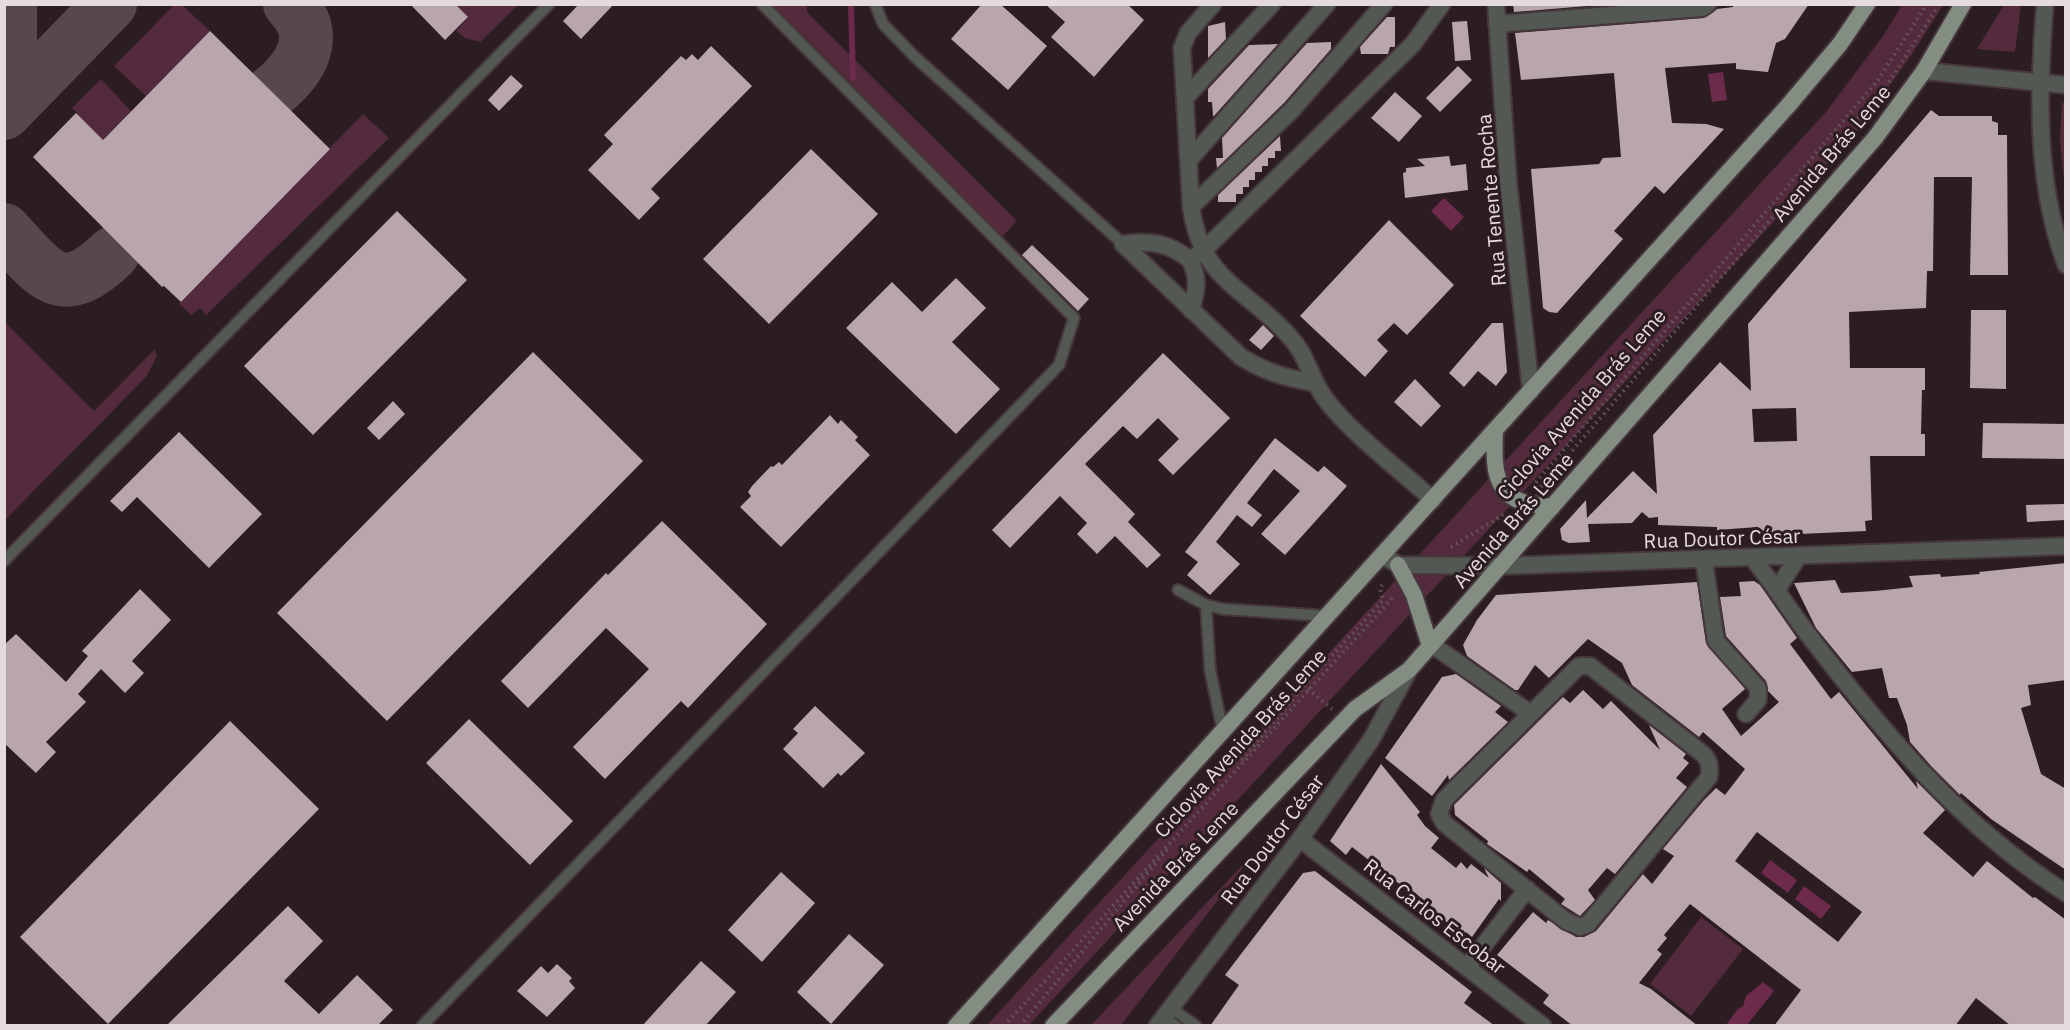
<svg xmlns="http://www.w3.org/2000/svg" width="2070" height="1030" font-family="'IBM Plex Sans',sans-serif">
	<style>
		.green { fill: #532b3c }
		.water { fill: #6d2a4a }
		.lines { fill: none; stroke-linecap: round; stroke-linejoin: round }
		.stream { stroke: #6d2a4a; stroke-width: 6 }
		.taxiway { stroke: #56484e; stroke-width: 54 }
		.building { fill: #b9a5ad; fill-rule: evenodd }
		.service-casing { stroke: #46373d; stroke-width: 14 }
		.minor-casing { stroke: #46373d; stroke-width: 20 }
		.tertiary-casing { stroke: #46373d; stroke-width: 20 }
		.primary-casing { stroke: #46373d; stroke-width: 20 }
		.path { stroke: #66595e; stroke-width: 4; stroke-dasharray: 1.5 4.5; stroke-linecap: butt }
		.service { stroke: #535852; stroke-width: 10 }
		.minor { stroke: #535852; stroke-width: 16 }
		.tertiary { stroke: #535852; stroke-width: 16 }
		.primary { stroke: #838d82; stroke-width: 16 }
		.labels { text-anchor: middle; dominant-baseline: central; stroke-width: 6; stroke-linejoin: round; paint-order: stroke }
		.street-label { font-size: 20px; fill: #e5dade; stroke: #2c1d23 }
	</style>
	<rect width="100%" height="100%" fill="#2c1d23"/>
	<!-- green -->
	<g class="green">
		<polygon points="174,5 182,5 210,31 146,96 114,66"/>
		<polygon points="454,5 518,5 480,42 465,38 456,31 468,18"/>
		<polygon points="755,5 807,5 807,12 1017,221 1000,239 893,141"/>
		<polygon points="1902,5 1943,5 1912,54 1855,134 1029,1025 986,1026 1826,112 1883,36"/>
		<polygon points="2004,5 2021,5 2015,52 1977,49"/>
		<polygon points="101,79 131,111 83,159 77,112 72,108"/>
		<polygon points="2062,103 2066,103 2065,188 2060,142"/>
		<polygon points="363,114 389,138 206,315 200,308 191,315 179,304"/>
		<polygon points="5,322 94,411 155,349 157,356 146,377 5,520"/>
		<polygon points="1255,852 1121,1025 1091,1025"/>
		<polygon points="1701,917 1743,949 1691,1016 1650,984"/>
	</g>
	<!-- water -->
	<g class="water">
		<polygon points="1723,72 1727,100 1712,102 1708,74"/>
		<polygon points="1444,198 1464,217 1451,231 1431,211"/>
		<polygon points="1770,860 1797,880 1788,893 1761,873"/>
		<polygon points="1804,886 1831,906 1821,919 1795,899"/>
		<polygon points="1763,982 1774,991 1747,1025 1726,1025 1738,1009 1743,1006 1746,996"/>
	</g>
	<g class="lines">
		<!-- stream -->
		<polyline class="stream" points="851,4 853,78"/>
		<!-- taxiway -->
		<g class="taxiway">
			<path d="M272,92C301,69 322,35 290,4"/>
			<polyline points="4,112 10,89 10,4"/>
			<polyline points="4,113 110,4"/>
			<path d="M4,230C43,272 60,305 113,253"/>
		</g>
	</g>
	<!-- building -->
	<g class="building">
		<polygon points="410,4 455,4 468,17 445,40"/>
		<polygon points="579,4 614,4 581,39 563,21"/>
		<polygon points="982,4 1000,4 1047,46 1008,90 951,39"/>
		<polygon points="1045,4 1127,4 1144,20 1094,77 1051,37 1065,22"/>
		<polygon points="1513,4 1612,4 1514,12"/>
		<polygon points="1733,4 1809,4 1785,39 1776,43 1768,72 1736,69 1736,63 1665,68 1672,123 1706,124 1724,129 1664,194 1655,186 1614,231 1623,239 1557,313 1549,312 1543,308 1531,169 1599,164 1603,158 1621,157 1614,73 1521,80 1515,33 1703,18 1717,9 1733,7"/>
		<polygon points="1387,17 1395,17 1395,47 1390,47 1388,54 1361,54 1360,47"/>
		<polygon points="1467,21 1471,60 1455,61 1452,22"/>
		<polygon points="1225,22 1226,39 1208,58 1208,26"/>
		<polygon points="210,31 330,149 181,302 164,286 162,287 33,157 76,113 103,140"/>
		<polygon points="1331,42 1331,49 1284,103 1217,168 1216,158 1223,158 1222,138 1307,43"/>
		<polygon points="1278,44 1214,116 1213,116 1212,102 1208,102 1208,89 1249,45"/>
		<polygon points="711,46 752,86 651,189 660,198 639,220 588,170 613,144 604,135 681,56 686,60 692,54 698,60"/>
		<polygon points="1458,66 1472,80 1440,112 1426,98"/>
		<polygon points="511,75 523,86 499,111 488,100"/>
		<polygon points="1395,92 1422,116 1399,142 1371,118"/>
		<path d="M1931,110L1939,116H1992V121L1998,123V135H2007L2008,275H1970L1972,177H1934L1933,271H1927L1926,308L1849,312L1850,368H1925V390H1922L1921,434H1925V456H1870L1872,520L1865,521L1866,531L1759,536L1758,527L1717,530V527L1658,525V517L1649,518L1642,512L1632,523L1588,524L1590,542L1569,543L1562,540L1560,529L1586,500L1587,518L1633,471L1657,494L1653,435L1720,362L1751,391L1748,324ZM1796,408L1797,441L1754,442L1752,409Z"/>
		<polygon points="1280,136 1281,151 1275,151 1275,158 1268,158 1268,166 1262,166 1262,172 1255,172 1255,180 1249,180 1249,187 1243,187 1243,194 1236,194 1236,202 1218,202 1218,195"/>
		<polygon points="811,149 878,214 769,324 703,259"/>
		<polygon points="1449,156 1451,166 1466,164 1468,190 1405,198 1403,173 1406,172 1406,168 1425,166 1417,159"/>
		<polygon points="397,211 467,280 313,435 244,366"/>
		<polygon points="1389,220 1454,285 1407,335 1394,323 1377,340 1388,351 1365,377 1300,316"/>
		<polygon points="1032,245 1089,299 1078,311 1022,255"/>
		<polygon points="956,278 986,308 952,342 1000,389 956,434 846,328 892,282 922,312"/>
		<polygon points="1971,310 2006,310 2006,389 1970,388"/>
		<polygon points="1492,323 1503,323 1507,372 1496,386 1478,371 1464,387 1449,373"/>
		<polygon points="1263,325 1274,336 1261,350 1249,340"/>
		<polygon points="533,352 643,461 387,721 277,613"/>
		<polygon points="1163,353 1230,418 1173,475 1158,460 1179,439 1158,418 1137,439 1123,426 1085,464 1135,514 1128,522 1161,555 1147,568 1115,536 1097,554 1077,534 1087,523 1060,496 1010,548 992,530"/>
		<polygon points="1415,379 1441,406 1421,427 1394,402"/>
		<polygon points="393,401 405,414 379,440 367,428"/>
		<polygon points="830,415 838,424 841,420 858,437 855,440 870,455 781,547 740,507 751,496 748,492 752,486 771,466 773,467 779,462 782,465"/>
		<polygon points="1983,423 2066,424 2066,459 1982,458"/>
		<polygon points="179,432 262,514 209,568 137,497 122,512 110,501"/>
		<polygon points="1275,438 1318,472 1324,466 1347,486 1285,555 1261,534 1300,491 1274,469 1247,503 1262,515 1252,527 1237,515 1216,542 1240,564 1210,595 1187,575 1198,562 1185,552"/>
		<polygon points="2064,504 2065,520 2027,522 2026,505"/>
		<polygon points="662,521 767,624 688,708 681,701 605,779 573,747 649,669 606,628 528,708 501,681 606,573 608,575"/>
		<polygon points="2066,563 2066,680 2028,685 2031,705 2021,708 2041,774 2066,789 2066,870 1991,819 1961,793 1960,795 1932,767 1910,742 1907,725 1897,698 1889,698 1882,668 1852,672 1816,628 1794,583 1835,580 1841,593 1875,591 1913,587 1909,576 1940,574 1941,577 1980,574 1979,572"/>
		<path d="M1754,581L1760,585L1797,638L1790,644L1831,699L1839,692L1918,789L1916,781L1945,810L1923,833L1973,877L1987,861L2033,898L2035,897L2066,920V1026H2011L1976,998L1955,1026H1774L1801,990L1690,904L1664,935L1667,938L1657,950L1662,954L1639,983L1651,989L1698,1026H1573L1543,1003L1549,995L1497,955L1533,912L1546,923L1548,920L1576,937H1584L1596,931L1643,874L1652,884L1674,856L1663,849L1704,800L1716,788L1725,795L1745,769L1703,732L1699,737L1632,685L1622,663L1588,639L1549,678L1535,665L1518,690H1515L1467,656L1463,645L1477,620L1496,595L1697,582L1706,643L1745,689L1722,709L1741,736L1779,702L1768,691L1766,681L1726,636L1720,597L1741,596L1739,582ZM1757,832L1862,912L1838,942L1735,861Z"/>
		<polygon points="140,589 171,620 132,661 144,673 125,693 101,669 78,694 86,702 46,742 56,752 36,773 4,743 4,645 16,634 66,682 88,656 82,651"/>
		<polygon points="1456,674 1501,706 1495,712 1508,722 1449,780 1448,775 1432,796 1385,758 1442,677"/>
		<polygon points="1583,690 1603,709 1611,701 1660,750 1649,725 1686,754 1683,758 1689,763 1676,778 1687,787 1615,874 1607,868 1588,890 1595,900 1580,916 1561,904 1565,899 1529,869 1527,872 1487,844 1488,841 1455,815 1454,805 1563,697 1570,703"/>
		<polygon points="815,706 865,753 841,776 838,773 823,788 783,749 798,733 793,729"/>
		<polygon points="469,719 573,821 530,865 426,763"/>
		<polygon points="230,721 319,809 108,1024 20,937"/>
		<polygon points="1381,764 1420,812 1417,815 1425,826 1439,838 1431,848 1456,868 1461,862 1467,869 1471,864 1489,878 1484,868 1501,883 1501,901 1499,899 1472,937 1466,932 1460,940 1447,931 1451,926 1435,912 1436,910 1404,884 1402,886 1352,847 1346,855 1330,841"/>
		<polygon points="1315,871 1472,992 1464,1003 1495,1026 1210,1026 1239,985 1225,975 1303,873"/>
		<polygon points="781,872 815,903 762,962 728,930"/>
		<polygon points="288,906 323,941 284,981 319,1014 357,975 393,1010 377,1026 166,1026"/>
		<polygon points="849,934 884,965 831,1024 797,992"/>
		<polygon points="701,961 736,992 705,1026 642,1026"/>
		<polygon points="557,964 572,978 569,981 575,988 547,1017 517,991 541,966 548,973"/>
	</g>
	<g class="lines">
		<!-- service casing -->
		<g class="service-casing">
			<g id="service">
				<polyline points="875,4 883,24 915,57 1123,244"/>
				<polyline points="4,561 549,4"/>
				<polyline points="1178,590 1206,605 1223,609 1328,616"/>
				<polyline points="1206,605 1210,670 1223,732"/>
				<polyline points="1171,1008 1196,1026"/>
				<polyline points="1164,1017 1176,1026"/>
				<polyline points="422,1026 1059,365 1074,318 762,4"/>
			</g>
		</g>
		<!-- minor casing -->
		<g class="minor-casing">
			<g id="minor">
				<path d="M1213,4L1188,33L1182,48L1191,207C1202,283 1246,287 1290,337C1307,355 1311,380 1326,400C1354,436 1399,469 1433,500"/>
				<polyline points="1496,4 1508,180 1531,391"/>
				<path d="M2045,4C2038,91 2035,182 2066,265"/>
				<polyline points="1497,24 1702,8 1708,4"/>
				<polyline points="1924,71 2066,85"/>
				<polyline points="1186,97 1272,4"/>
				<polyline points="1190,159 1327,4"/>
				<polyline points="1191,207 1292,110 1384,4"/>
				<path d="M1123,244C1150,240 1169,243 1190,260L1202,252L1413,44L1442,4"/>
				<path d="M1123,244L1241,357C1265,372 1286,378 1315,383"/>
				<path d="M1190,260C1199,278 1197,291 1191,310"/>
				<path d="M1753,559C1773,583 1788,608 1807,633C1881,730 1961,827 2066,893"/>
				<polyline points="1704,561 1716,641 1758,688 1758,700 1746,714"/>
				<polyline points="1778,588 1798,557"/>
				<polyline points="1431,644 1530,713"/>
				<path d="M1579,666H1590L1703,754C1710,761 1710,767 1709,777L1588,924L1580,927L1566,921L1444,823L1439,814L1444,800Z"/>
				<polyline points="1300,839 1543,1026"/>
				<polyline points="1467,967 1527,889"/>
			</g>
		</g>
		<!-- tertiary casing -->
		<g class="tertiary-casing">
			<g id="tertiary">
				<polyline points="1383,555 1398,565 1500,566 2066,546"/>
				<polyline points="1157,1026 1300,839 1371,740 1409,670"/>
			</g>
		</g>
		<!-- primary casing -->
		<g class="primary-casing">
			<g id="primary">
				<path d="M1495,431C1494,456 1491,490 1520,501C1529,505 1542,505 1552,507"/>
				<polyline points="1398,565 1414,595 1430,646"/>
				<polyline points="956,1026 1787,107 1840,44 1867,4"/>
				<polyline points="1053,1026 1355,709 1409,670 1875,138 1924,71 1963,4"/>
			</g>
		</g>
		<!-- path -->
		<g class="path">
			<polyline points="1532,487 1878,80 1927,4"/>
			<polyline points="1541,487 1889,82 1937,8"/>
			<polyline points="1451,547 1506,513"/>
			<polyline points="1308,689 1332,709"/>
			<polyline points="1242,760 1304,686 1383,600 1380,588 1382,585"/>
			<polyline points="1004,1026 1395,595"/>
			<polyline points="1020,1026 1170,846"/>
		</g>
		<!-- service -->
		<use href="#service" class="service"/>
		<!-- minor -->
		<use href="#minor" class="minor"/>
		<!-- tertiary -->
		<use href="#tertiary" class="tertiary"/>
		<!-- primary -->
		<use href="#primary" class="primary"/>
	</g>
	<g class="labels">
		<!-- street labels -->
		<g class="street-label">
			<text transform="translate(1831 153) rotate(-50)">Avenida Brás Leme</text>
			<text transform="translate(1491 200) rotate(-95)">Rua Tenente Rocha</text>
			<text transform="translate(1581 404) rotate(-49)">Ciclovia Avenida Brás Leme</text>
			<text transform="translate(1513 520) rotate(-49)">Avenida Brás Leme</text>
			<text transform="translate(1722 538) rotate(-2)">Rua Doutor César</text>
			<text transform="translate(1240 743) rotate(-48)">Ciclovia Avenida Brás Leme</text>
			<text transform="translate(1272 839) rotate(-53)">Rua Doutor César</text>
			<text transform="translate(1175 866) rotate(-46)">Avenida Brás Leme</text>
			<text transform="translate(1435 916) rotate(38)">Rua Carlos Escobar</text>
		</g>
	</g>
	<!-- border -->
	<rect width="2070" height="1030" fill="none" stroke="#e5dade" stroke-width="12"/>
</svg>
